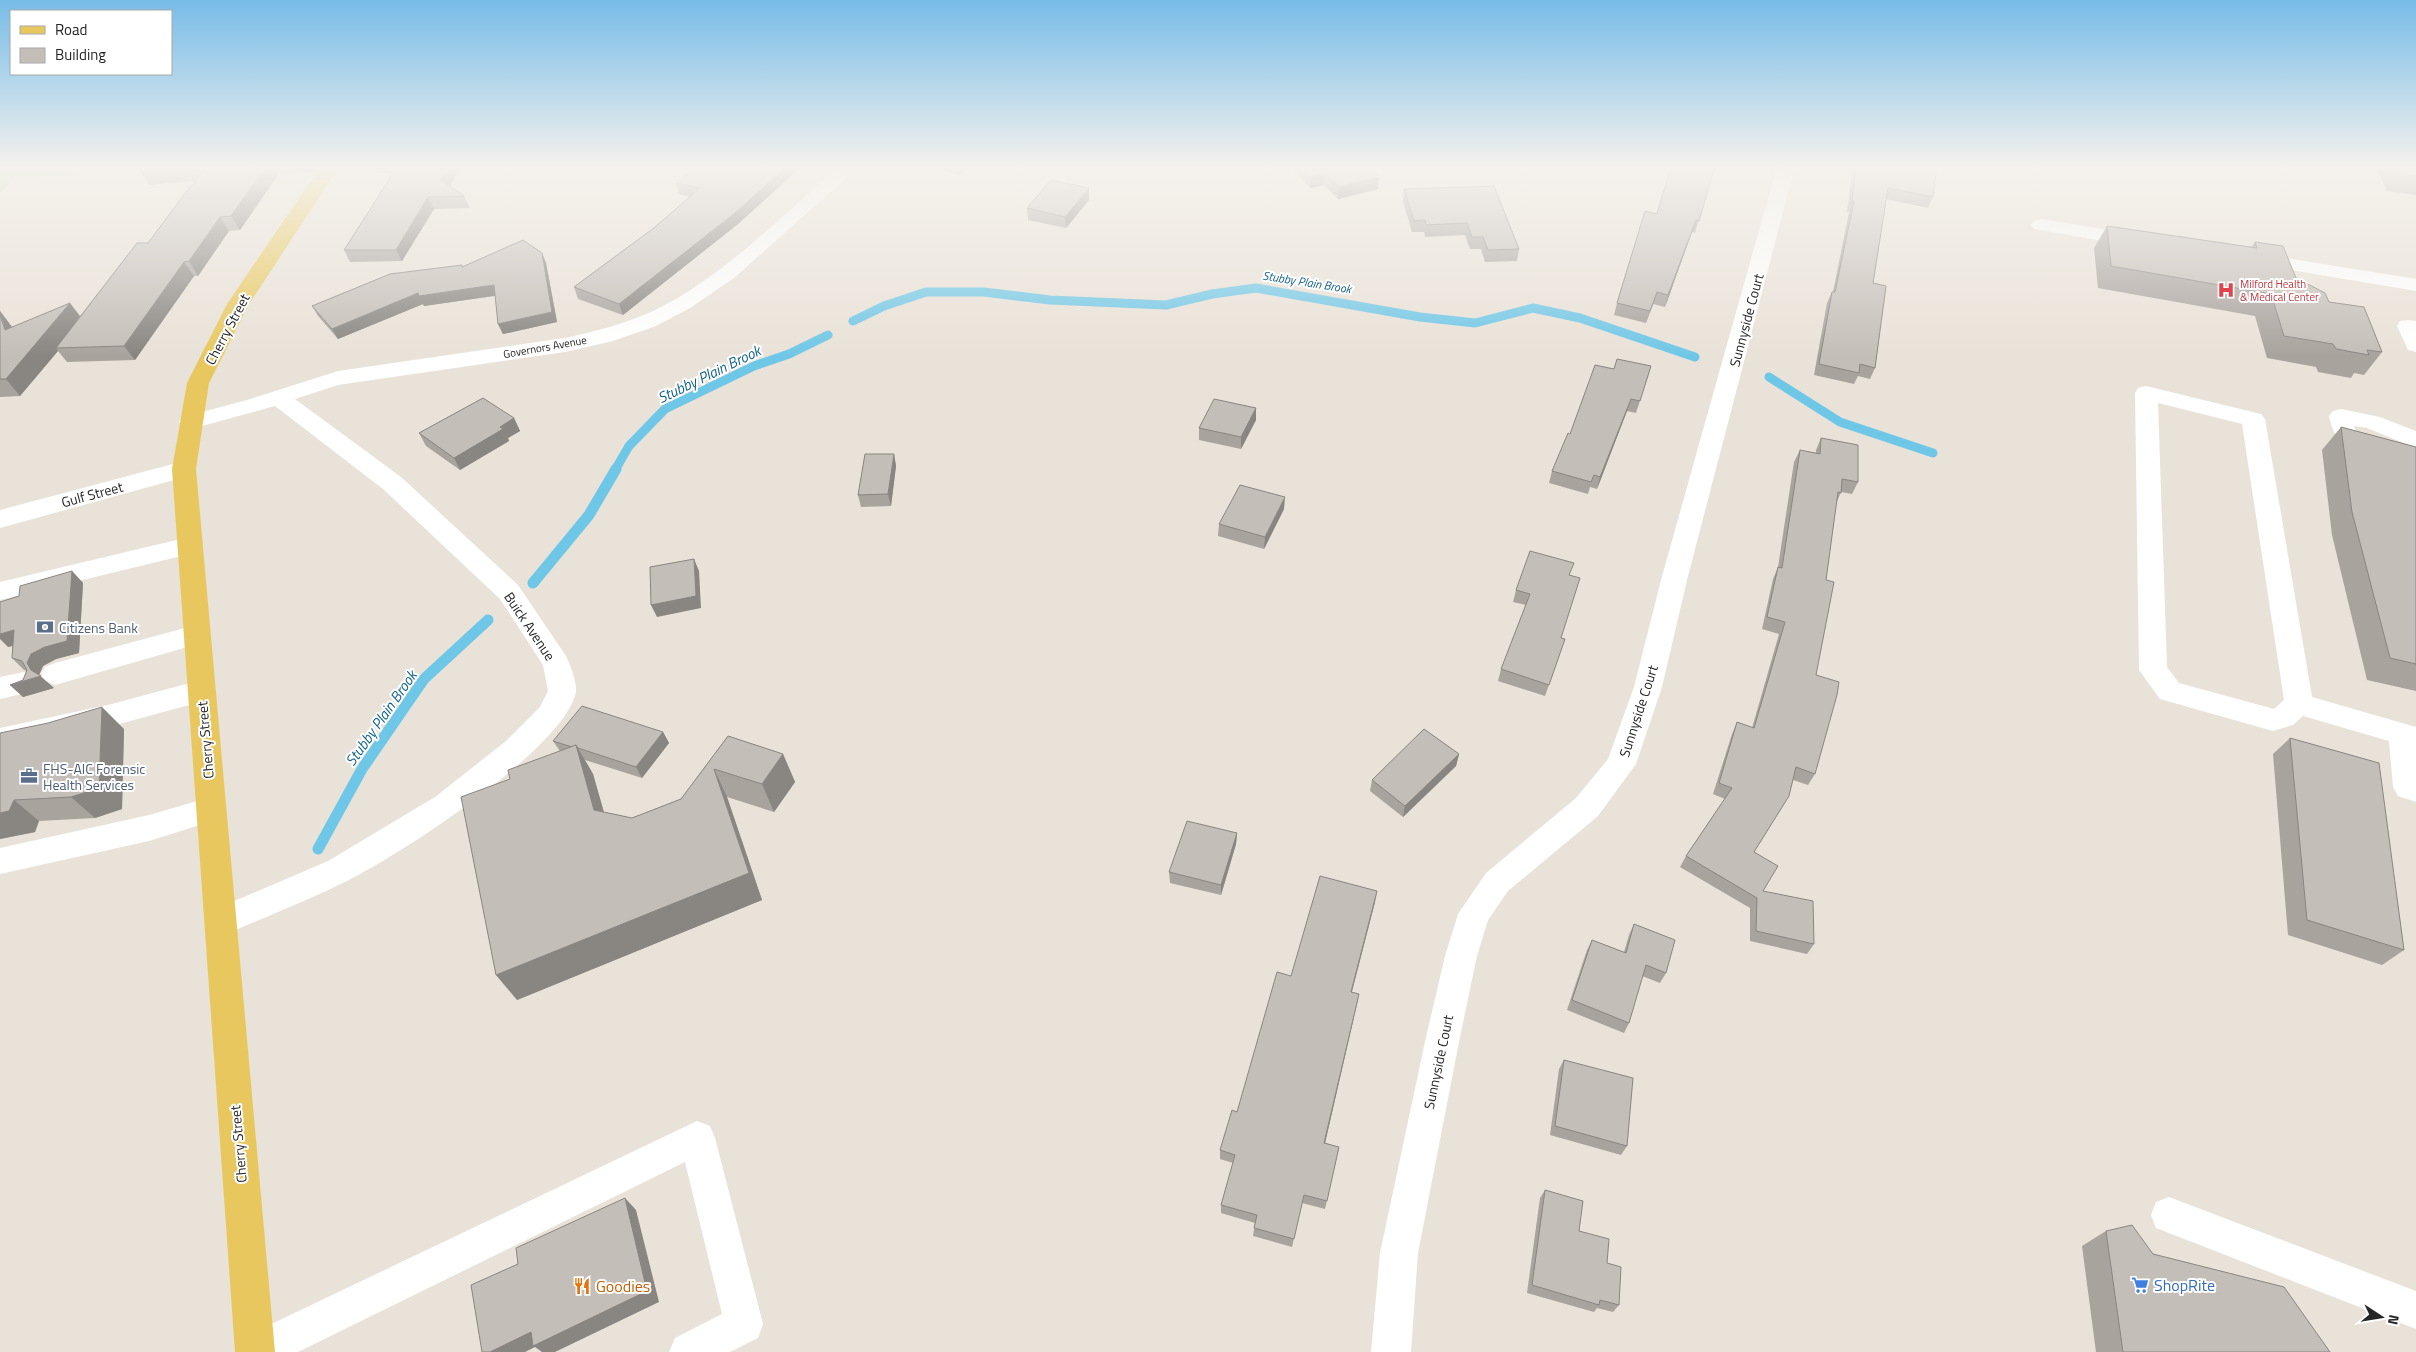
<svg xmlns="http://www.w3.org/2000/svg" width="2416" height="1352" font-family="'Titillium Web',sans-serif">
	<style>
		.cemetery { fill: #c0d2b0 }
		.lines { fill: none; stroke-linecap: round; stroke-linejoin: round }
		.stream-far1 { stroke: #6fc7e7; stroke-width: 9 }
		.stream { stroke: #6fc7e7; stroke-width: 11 }
		.minor { fill: #fff; fill-rule: evenodd }
		.major { fill: #e8c85e; fill-rule: evenodd }
		.wall { fill: #a9a39e }
		.shaded-wall { fill: #898581 }
		.building { fill: #c4beb8; stroke: #898581 }
		.labels { text-anchor: middle; dominant-baseline: central; stroke-width: 4; stroke-linejoin: round; paint-order: stroke }
		.far-health-label { font-size: 11px; fill: #be3a42; stroke: #fff; text-anchor: start }
		.far-street-label { font-size: 11px; fill: #262626; stroke: #fff }
		.far-water-label { font-size: 12px; font-style: italic; fill: #14638d; stroke: #fff }
		.street-label { font-size: 14px; fill: #262626; stroke: #fff }
		.service-label { font-size: 14px; fill: #4e5e75; stroke: #fff; text-anchor: start }
		.water-label { font-size: 15px; font-style: italic; fill: #14638d; stroke: #fff }
		.near-shop-label { font-size: 16px; fill: #366cbe; stroke: #fff; text-anchor: start }
		.near-food-label { font-size: 16px; fill: #c56008; stroke: #fff; text-anchor: start }
	</style>
	<rect width="100%" height="100%" fill="#e9e2d8"/>
	<!-- cemetery -->
	<polygon class="cemetery" points="0,166 83,166 75,175 14,177 0,193"/>
	<g class="lines">
		<!-- stream-far1 -->
		<g class="stream-far1">
			<polyline points="853,321 884,306 926,292 984,292 1050,300 1166,305 1212,294 1256,288 1420,317 1475,323 1533,308 1580,318 1695,357"/>
			<polyline points="1769,377 1840,422 1933,453"/>
			<polyline points="615,470 629,446 665,409 754,366 789,354 828,335"/>
		</g>
		<!-- stream -->
		<g class="stream">
			<polyline points="533,583 589,515 616,469"/>
			<polyline points="318,849 362,769 424,679 488,620"/>
		</g>
		<!-- minor -->
		<g class="minor">
			<path d="M839,166H860L734,278L690,308L656,326L613,341L565,352L338,385L295,399L401,477L518,585L566,656C570,664 577,682 576,692C565,748 401,854 349,880C311,899 270,915 231,932L220,936L209,932L204,922L209,912L328,861L435,797L506,741L540,707L548,691L543,665L500,599L383,489L275,406L191,429L183,427L179,422L183,417L247,400L338,371L565,338C603,330 642,319 676,299C736,263 787,212 839,166Z"/>
			<polygon points="1777,166 1795,166 1687,580 1662,687 1636,764 1598,816 1508,891 1488,920 1477,956 1460,1037 1418,1253 1411,1352 1371,1352 1380,1253 1426,1037 1445,956 1458,914 1486,873 1576,798 1608,759 1634,687 1661,580"/>
			<polygon points="2041,219 2138,235 2145,237 2148,241 2145,245 2138,247 2034,229 2031,225 2034,221"/>
			<polygon points="2255,253 2416,279 2416,291 2248,263 2245,259 2248,255"/>
			<polygon points="2408,320 2416,321 2416,352 2408,350 2397,326 2400,321"/>
			<path d="M2146,386L2261,414L2265,419L2312,697L2416,727V802L2398,796L2393,787L2389,741L2303,716L2293,725L2273,731L2160,699L2139,670L2135,393L2138,388ZM2158,403L2242,424L2284,700L2274,709L2179,683L2167,667Z"/>
			<path d="M2341,409L2380,417L2416,431V448L2367,428L2354,426C2360,445 2399,451 2416,455V471C2381,462 2336,459 2329,416L2333,411Z"/>
			<polygon points="184,461 192,463 196,469 192,475 0,528 0,510"/>
			<polygon points="189,537 198,540 202,546 198,552 0,600 0,582"/>
			<polygon points="196,625 205,628 209,635 205,642 55,685 45,681 41,674 45,667 55,663"/>
			<polygon points="24,672 34,675 38,683 34,691 0,699 0,677"/>
			<polygon points="201,680 211,683 215,691 211,699 112,726 0,750 0,728 112,704"/>
			<polygon points="211,797 222,800 226,809 222,818 149,841 0,874 0,848 149,815"/>
			<polygon points="697,1121 710,1126 715,1138 763,1324 758,1338 730,1352 669,1352 675,1338 722,1314 685,1162 298,1352 236,1352 242,1338"/>
			<polygon points="2169,1197 2416,1291 2416,1329 2156,1228 2151,1215 2156,1202"/>
		</g>
		<!-- major -->
		<polygon class="major" points="321,166 340,166 249,304 209,383 196,469 275,1352 235,1352 172,469 187,383 227,304"/>
	</g>
	<!-- wall -->
	<g class="wall">
		<polygon points="144,166 318,167 315,172 278,175 240,230 229,231 198,276 194,276 135,360 67,362 58,351 20,396 0,397 0,311 12,327 80,316 148,243 195,181 149,185 140,171"/>
		<polygon points="373,166 461,166 450,186 464,196 470,208 434,209 402,261 350,262 344,250 393,173 377,173"/>
		<polygon points="696,166 802,166 738,224 623,315 578,299 574,287 655,227 690,197 679,194 676,183"/>
		<polygon points="921,166 969,166 960,175"/>
		<polygon points="1293,166 1368,166 1378,189 1338,199 1324,185 1310,188 1293,169"/>
		<polygon points="1666,166 1715,166 1695,233 1692,232 1665,307 1653,304 1646,323 1614,315 1617,303 1657,214 1670,168 1665,167"/>
		<polygon points="1853,166 1937,166 1933,197 1928,208 1886,199 1873,283 1875,368 1870,379 1858,376 1854,384 1814,375 1827,303 1832,292 1833,292 1849,212 1847,212"/>
		<polygon points="2376,166 2416,166 2416,195 2387,191"/>
		<polygon points="1089,188 1089,200 1066,228 1028,220 1027,208"/>
		<polygon points="1404,189 1519,249 1517,261 1485,262 1481,249 1470,249 1465,235 1425,237 1424,232 1412,232 1403,201"/>
		<polygon points="2107,226 2251,248 2255,242 2296,278 2329,302 2382,352 2364,375 2354,373 2351,378 2318,372 2316,367 2267,358 2255,316 2098,288 2094,248"/>
		<polygon points="542,253 546,263 557,322 503,334 498,324 495,296 424,306 423,304 338,339 318,316 312,306 463,267"/>
		<polygon points="1651,366 1636,413 1627,411 1597,489 1590,487 1588,494 1549,483 1552,471 1570,434 1614,369"/>
		<polygon points="1256,408 1256,420 1241,449 1199,440 1199,428"/>
		<polygon points="514,418 520,431 508,438 509,441 460,470 426,446 419,433"/>
		<polygon points="2341,427 2416,447 2416,691 2367,680 2332,535 2322,450"/>
		<polygon points="1821,438 1858,482 1852,494 1841,492 1836,504 1826,580 1816,675 1815,774 1808,785 1793,780 1782,807 1754,852 1763,891 1814,944 1807,954 1750,941 1750,908 1680,867 1686,856 1725,799 1713,794 1732,734 1737,722 1752,728 1779,634 1762,629 1773,579 1778,567 1794,462 1800,450 1816,453 1816,450"/>
		<polygon points="894,454 896,466 891,506 861,507 858,495"/>
		<polygon points="1284,509 1264,549 1218,536 1219,524"/>
		<polygon points="72,571 83,583 79,653 56,659 43,666 39,675 54,688 23,697 10,685 23,680 27,671 24,670 12,658 13,646 8,647 19,596"/>
		<polygon points="1570,576 1561,638 1565,639 1545,696 1498,681 1501,669 1526,605 1513,602 1516,590"/>
		<polygon points="124,729 122,809 95,818 39,821 35,832 0,839 0,733"/>
		<polygon points="663,732 669,743 642,778 585,760 593,774 604,812 632,818 681,799 728,736 783,754 795,782 774,812 727,797 762,900 517,1000 510,779 560,751 553,741"/>
		<polygon points="2290,738 2404,950 2382,965 2288,935 2273,754"/>
		<polygon points="1459,754 1456,766 1403,817 1370,791 1372,780"/>
		<polygon points="1237,833 1236,844 1221,895 1170,883 1169,872"/>
		<polygon points="1375,902 1352,992 1359,994 1325,1143 1339,1147 1325,1209 1302,1203 1292,1247 1253,1236 1255,1223 1221,1213 1221,1205 1233,1163 1220,1159 1220,1150 1237,1112 1291,976"/>
		<polygon points="1634,924 1666,973 1660,983 1642,976 1629,1023 1624,1033 1567,1010 1587,950 1592,940 1624,952 1629,935"/>
		<polygon points="1564,1060 1627,1146 1621,1155 1550,1135 1559,1069"/>
		<polygon points="1545,1190 1607,1263 1619,1305 1613,1312 1597,1308 1594,1312 1527,1293 1540,1198"/>
		<polygon points="2106,1231 2153,1254 2330,1352 2096,1352 2082,1246"/>
	</g>
	<!-- shaded-wall -->
	<g class="shaded-wall">
		<polygon points="266,166 273,166 278,175 240,230 231,216"/>
		<polygon points="311,166 318,166 318,167 315,172"/>
		<polygon points="449,166 461,166 447,192 441,180"/>
		<polygon points="787,166 802,166 738,224 623,315 619,304"/>
		<polygon points="958,166 969,166 960,175"/>
		<polygon points="1325,173 1324,185 1310,188 1311,176"/>
		<polygon points="1379,177 1378,189 1338,199 1339,187"/>
		<polygon points="1089,188 1089,200 1066,228 1065,217"/>
		<polygon points="428,197 434,209 402,261 396,250"/>
		<polygon points="220,217 229,231 198,276 189,261"/>
		<polygon points="1696,220 1692,232 1665,307 1668,295"/>
		<polygon points="542,253 546,263 557,322 503,334 498,324"/>
		<polygon points="184,262 194,276 135,360 124,346"/>
		<polygon points="494,285 499,295 424,306 423,304 338,339 332,329 418,293"/>
		<polygon points="1657,292 1653,304 1646,323 1650,311"/>
		<polygon points="70,303 83,320 56,348 58,351 20,396 6,379"/>
		<polygon points="0,311 12,327 5,330 0,315"/>
		<polygon points="1631,399 1627,411 1597,489 1600,477"/>
		<polygon points="1256,408 1256,420 1241,449 1241,437"/>
		<polygon points="514,418 520,431 508,438 509,441 460,470 454,458 500,427"/>
		<polygon points="894,454 896,466 891,506 888,494"/>
		<polygon points="1285,497 1284,509 1264,549 1265,537"/>
		<polygon points="694,559 699,571 701,608 657,617 651,605"/>
		<polygon points="72,571 83,583 79,653 56,659 43,666 39,675 54,688 23,697 10,685 38,677 31,670 27,663"/>
		<polygon points="14,630 26,642 8,647 0,639 0,634"/>
		<polygon points="102,707 124,729 122,809 95,818 71,797"/>
		<polygon points="663,732 669,743 642,778 636,767"/>
		<polygon points="576,745 593,774 611,838 594,810"/>
		<polygon points="783,754 795,782 774,812 762,784"/>
		<polygon points="1459,754 1456,766 1403,817 1405,806"/>
		<polygon points="714,769 727,797 762,900 517,1000 496,975"/>
		<polygon points="14,800 39,821 35,832 0,839 0,813"/>
		<polygon points="1237,833 1236,844 1221,895 1221,885"/>
		<polygon points="1377,891 1375,902 1349,1002 1351,992"/>
		<polygon points="1359,994 1357,1004 1323,1152 1324,1143"/>
		<polygon points="625,1198 636,1210 659,1302 555,1352 542,1352 535,1347 525,1352 490,1352"/>
	</g>
	<!-- building -->
	<g class="building">
		<polygon points="144,166 198,166 140,171"/>
		<polygon points="209,166 266,166 231,216 220,217 189,261 184,262 124,346 56,348 137,243 148,243 189,188"/>
		<polygon points="398,166 449,166 441,180 464,196 428,197 396,250 344,250"/>
		<polygon points="696,166 787,166 735,213 619,304 574,287 655,227 700,188 676,183"/>
		<polygon points="1302,166 1368,166 1379,177 1339,187 1325,173 1311,176"/>
		<polygon points="1671,166 1715,166 1699,221 1696,220 1668,295 1657,292 1650,311 1617,303 1645,211 1657,214"/>
		<polygon points="1856,166 1937,166 1933,197 1888,188 1873,283 1886,286 1875,368 1860,364 1859,373 1819,364 1832,292 1835,292 1854,201 1852,201"/>
		<polygon points="2396,166 2416,166 2416,176 2400,174"/>
		<polygon points="1051,180 1089,188 1065,217 1027,208"/>
		<polygon points="1494,186 1519,249 1488,250 1483,237 1472,237 1467,223 1426,225 1425,220 1414,221 1404,189"/>
		<polygon points="2107,226 2257,248 2255,242 2283,246 2296,278 2325,293 2329,302 2364,307 2382,352 2367,350 2369,355 2336,349 2333,344 2284,336 2271,294 2111,266"/>
		<polygon points="523,240 542,253 552,312 498,324 494,285 419,296 418,293 332,329 312,306 390,274 462,265 462,267"/>
		<polygon points="70,303 6,379 0,379 0,315 5,330"/>
		<polygon points="1617,359 1651,366 1640,401 1631,399 1600,477 1594,475 1591,482 1552,471 1568,433 1570,434 1595,365 1614,369"/>
		<polygon points="483,398 514,418 500,427 503,429 454,458 419,433"/>
		<polygon points="1214,399 1256,408 1241,437 1199,428"/>
		<polygon points="2341,427 2416,447 2416,664 2390,658 2352,512"/>
		<polygon points="1821,438 1858,445 1858,482 1842,479 1841,493 1838,492 1826,580 1834,582 1816,675 1839,682 1837,695 1815,774 1796,767 1789,796 1754,852 1778,866 1763,891 1813,901 1814,944 1756,931 1757,898 1686,856 1732,788 1719,783 1737,722 1754,728 1785,622 1767,617 1778,567 1782,568 1800,450 1820,454"/>
		<polygon points="865,454 894,454 888,494 858,495"/>
		<polygon points="1240,485 1285,497 1265,537 1219,524"/>
		<polygon points="1530,551 1574,563 1569,575 1580,578 1561,638 1565,639 1549,685 1501,669 1530,594 1516,590"/>
		<polygon points="694,559 696,596 651,605 650,567"/>
		<polygon points="72,571 67,641 45,647 31,654 27,663 31,670 41,676 10,685 23,680 27,670 22,661 12,658 14,630 0,634 0,602 19,596 20,586"/>
		<polygon points="582,706 663,732 636,767 578,748 576,745 572,747 553,741"/>
		<polygon points="102,707 99,788 71,797 14,800 9,811 0,813 0,733 48,723"/>
		<polygon points="1424,729 1459,754 1405,806 1372,780"/>
		<polygon points="728,736 783,754 762,784 714,769 749,873 496,975 461,797 510,779 508,770 576,745 594,810 632,818 681,799"/>
		<polygon points="2290,738 2379,763 2404,950 2307,920"/>
		<polygon points="1187,821 1237,833 1221,885 1169,872"/>
		<polygon points="1320,876 1377,891 1351,992 1359,994 1324,1143 1339,1147 1327,1201 1304,1195 1294,1239 1254,1228 1257,1215 1221,1205 1235,1155 1220,1150 1232,1110 1237,1112 1277,972 1291,976"/>
		<polygon points="1634,924 1675,940 1666,973 1646,965 1629,1023 1572,1000 1592,940 1626,953"/>
		<polygon points="1564,1060 1633,1078 1627,1146 1555,1126"/>
		<polygon points="1545,1190 1583,1201 1579,1231 1609,1239 1607,1263 1621,1267 1619,1305 1600,1300 1599,1305 1532,1285"/>
		<polygon points="625,1198 647,1291 533,1346 531,1332 490,1352 482,1352 471,1285 518,1264 516,1248"/>
		<polygon points="2132,1225 2153,1254 2284,1287 2330,1352 2123,1352 2106,1231"/>
	</g>
	<!-- sky -->
	<linearGradient id="sky" x2="0" y2="1"><stop stop-color="#77bce8"/><stop offset="0.47" stop-color="#f5f2ed"/><stop offset="1" stop-color="#f5f2ed" stop-opacity="0"/></linearGradient>
	<rect width="2416" height="356" fill="url(#sky)"/>
	<!-- icons -->
	<defs>
		<g id="hospital-bare" transform="scale(1.35)"><path d="M-5-5h3v3.5h4V-5h3V5h-3V1.5h-4V5h-3Z" fill="#e0444e" stroke="#fff" stroke-width="2.5" paint-order="stroke"/></g>
		<g id="bank-bare" transform="scale(1.35)"><path d="M-6-4H6V4H-6ZM0-2.3a2.3 2.3 0 1 0 0 4.6a2.3 2.3 0 1 0 0-4.6Z" fill="#5c6f8a" stroke="#fff" stroke-width="2.5" paint-order="stroke"/></g>
		<g id="office-bare" transform="scale(1.35)"><path d="M-6-3h4V-5.5h4V-3h4V5H-6ZM-1-4.5V-3h2v-1.5ZM-6 0V1H6V0Z" fill="#5c6f8a" stroke="#fff" stroke-width="2.5" paint-order="stroke"/></g>
		<g id="supermarket-bare" transform="scale(1.35)"><path d="M-6-5.5h2.5l.6 2H6L4.5 2H-2.5L-4.4-4H-6ZM-1.5 3.2a1.3 1.3 0 1 0 .1 0ZM3 3.2a1.3 1.3 0 1 0 .1 0Z" fill="#3f7fe0" stroke="#fff" stroke-width="2.5" paint-order="stroke"/></g>
		<g id="restaurant-bare" transform="scale(1.35)"><path d="M-5-6h1v4h1v-4h1v4h1v-4h1v5L-1.5 .5V6h-2V.5L-5-1ZM5-6V6H3V1.5H1.5Q1.5-4 5-6Z" fill="#e8710a" stroke="#fff" stroke-width="2.5" paint-order="stroke"/></g>
	</defs>
	<g fill-rule="evenodd">
		<use href="#hospital-bare" x="2226" y="290"/>
		<use href="#bank-bare" x="45" y="627"/>
		<use href="#office-bare" x="29" y="776"/>
		<use href="#supermarket-bare" x="2140" y="1285"/>
		<use href="#restaurant-bare" x="582" y="1286"/>
	</g>
	<g class="labels">
		<!-- far-health labels -->
		<g class="far-health-label">
			<text x="2240" y="284">Milford Health<tspan x="2240" dy="13">&amp; Medical Center</tspan></text>
		</g>
		<!-- far-street labels -->
		<g class="far-street-label">
			<text transform="translate(545 347) rotate(-10)">Governors Avenue</text>
		</g>
		<!-- far-water labels -->
		<g class="far-water-label">
			<text transform="translate(1307 282) rotate(9)">Stubby Plain Brook</text>
		</g>
		<!-- street labels -->
		<g class="street-label">
			<text transform="translate(1746 320) rotate(-75)">Sunnyside Court</text>
			<text transform="translate(227 329) rotate(-62)">Cherry Street</text>
			<text transform="translate(92 494) rotate(-15)">Gulf Street</text>
			<text transform="translate(530 626) rotate(56)">Buick Avenue</text>
			<text transform="translate(1638 711) rotate(-72)">Sunnyside Court</text>
			<text transform="translate(205 740) rotate(-95)">Cherry Street</text>
			<text transform="translate(1438 1062) rotate(-78)">Sunnyside Court</text>
			<text transform="translate(238 1144) rotate(-95)">Cherry Street</text>
		</g>
		<!-- service labels -->
		<g class="service-label">
			<text x="59" y="627">Citizens Bank</text>
			<text x="43" y="768">FHS-AIC Forensic<tspan x="43" dy="16">Health Services</tspan></text>
		</g>
		<!-- water labels -->
		<g class="water-label">
			<text transform="translate(709 374) rotate(-26)">Stubby Plain Brook</text>
			<text transform="translate(381 718) rotate(-55)">Stubby Plain Brook</text>
		</g>
		<!-- near-shop labels -->
		<g class="near-shop-label">
			<text x="2154" y="1285">ShopRite</text>
		</g>
		<!-- near-food labels -->
		<g class="near-food-label">
			<text x="596" y="1286">Goodies</text>
		</g>
	</g>
	<!-- legend -->
	<rect x="10" y="10" width="162" height="65" fill="#ffffff" stroke="#a8a8a8"/>
	<rect x="20" y="26" width="25" height="8" fill="#e8c85e" stroke="#a8a8a8"/>
	<text x="55" y="35" font-size="15" fill="#262626">Road</text>
	<rect x="20" y="48" width="25" height="15" fill="#c4beb8" stroke="#a8a8a8"/>
	<text x="55" y="60" font-size="15" fill="#262626">Building</text>
	<!-- north arrow -->
	<g transform="translate(2381 1317) rotate(102)" stroke="#ffffff" stroke-width="4" paint-order="stroke">
	<path d="M0-4L9 19L0 12L-9 19Z" fill="#262626"/>
	<text y="-8" font-size="14" font-weight="bold" text-anchor="middle" fill="#262626">N</text>
	</g>
</svg>
